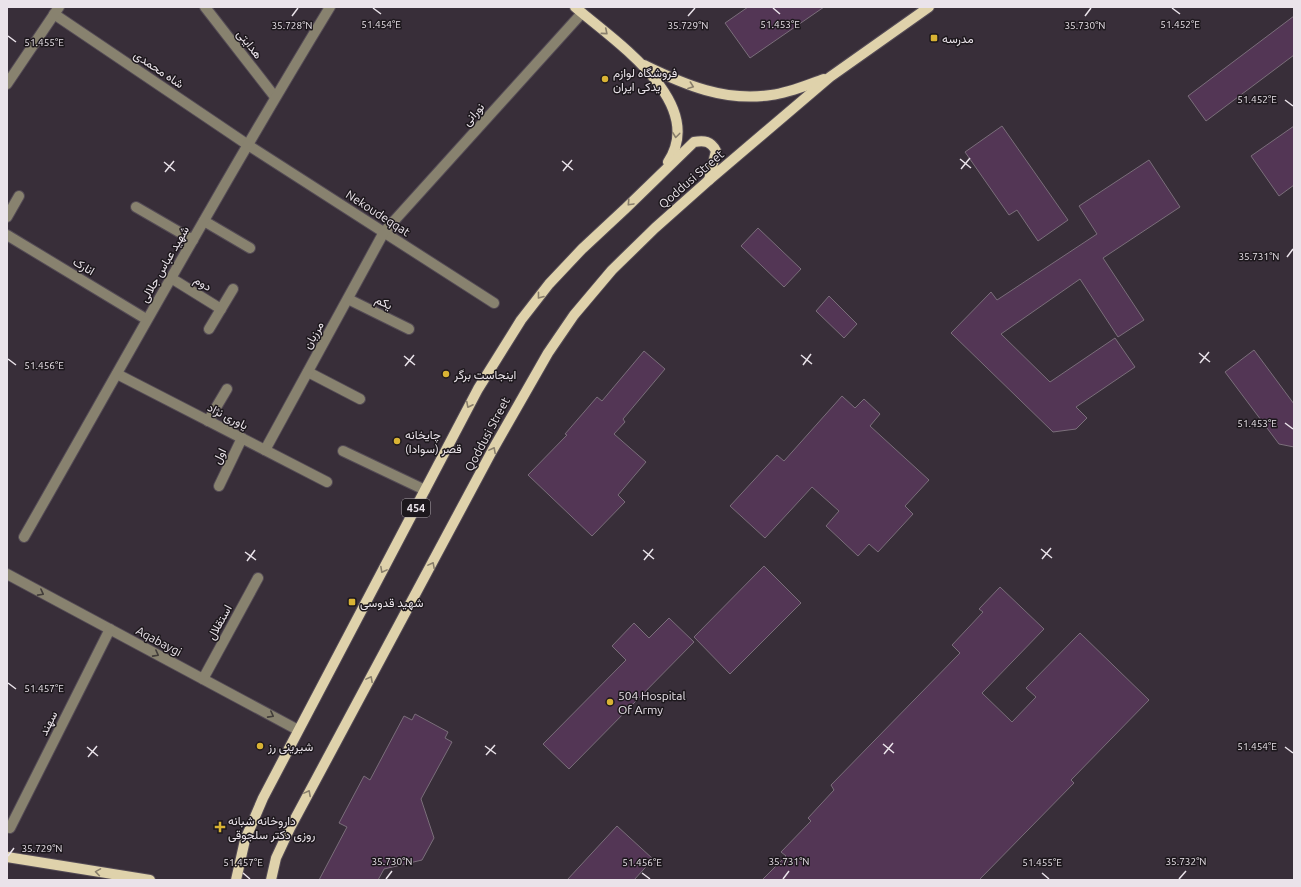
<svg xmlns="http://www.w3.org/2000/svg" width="1301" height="887" font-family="Ubuntu,Vazirmatn,sans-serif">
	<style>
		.building { fill: #533655; stroke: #7a6e7a }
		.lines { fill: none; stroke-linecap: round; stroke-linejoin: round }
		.minor-casing { stroke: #544b55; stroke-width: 12 }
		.major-casing { stroke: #544b55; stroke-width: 12 }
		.minor { stroke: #88826f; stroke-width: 10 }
		.major { stroke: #dfd2ab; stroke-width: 10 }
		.oneway { stroke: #887e6b }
		.oneway2 { stroke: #423d3a }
		.ticks { fill: none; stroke: #eae3ea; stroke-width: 1.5 }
		.poi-dot { fill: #d9b334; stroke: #1d181d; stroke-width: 1.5 }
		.labels { text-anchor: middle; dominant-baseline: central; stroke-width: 3; stroke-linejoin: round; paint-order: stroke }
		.shield { fill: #1d181d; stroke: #aca6ac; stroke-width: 1 }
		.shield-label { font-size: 11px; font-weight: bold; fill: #eae3ea }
		.poi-label { font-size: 12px; fill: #eae3ea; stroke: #1d181d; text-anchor: start }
		.street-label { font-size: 12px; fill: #eae3ea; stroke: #1d181d }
		.ticks-label { font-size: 10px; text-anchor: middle; fill: #eae3ea; stroke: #1d181d; stroke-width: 3; stroke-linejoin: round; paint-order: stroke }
	</style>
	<rect width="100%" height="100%" fill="#382e39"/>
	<!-- building -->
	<g class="building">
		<polygon points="748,7 824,7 750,58 725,23"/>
		<polygon points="1294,16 1294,55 1206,121 1188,96"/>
		<polygon points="1002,126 1068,220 1038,241 1017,210 1009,215 965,152"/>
		<polygon points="1294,126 1294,185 1279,196 1251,156"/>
		<polygon points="1149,160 1180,207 1103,258 1144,320 1118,337 1080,279 1001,334 1050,382 1115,338 1135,367 1076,407 1087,418 1076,429 1053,432 951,333 991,292 997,300 1097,234 1079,206"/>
		<polygon points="758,228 801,269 784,287 741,246"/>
		<polygon points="829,296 857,324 844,338 816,311"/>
		<polygon points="1254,350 1294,404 1294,447 1279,444 1225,372"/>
		<polygon points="644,351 665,369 623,419 625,422 614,434 646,462 618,495 625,502 592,536 528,475 567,435 565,434 597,397 602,401"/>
		<polygon points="842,396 855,408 864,399 880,414 870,426 929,480 905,506 913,514 878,552 869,544 858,556 826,526 839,511 812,487 765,538 730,506 777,455 784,461"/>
		<polygon points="764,566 801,603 730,674 694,637"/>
		<polygon points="1000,587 1044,629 982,693 1012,722 1036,697 1026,688 1080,633 1149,700 1071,780 1074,783 979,880 762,880 786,856 781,852 811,821 808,818 834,790 831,785 960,653 952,645 983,612 979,609"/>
		<polygon points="669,618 694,642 569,769 543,744 626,660 612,646 634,623 649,638"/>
		<polygon points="415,714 448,732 445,738 452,742 421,799 434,838 422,860 384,869 378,880 319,880 347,827 339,823 364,776 370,780 404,716 412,720"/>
		<polygon points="617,826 653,859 634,880 567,880"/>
	</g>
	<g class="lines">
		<!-- minor casing -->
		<g class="minor-casing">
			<g id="minor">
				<polyline points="205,7 275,97"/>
				<polyline points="54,14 248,145 494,303"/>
				<polyline points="7,84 59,7"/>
				<polyline points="136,207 193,240"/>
				<polyline points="7,217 19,196"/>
				<polyline points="204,221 250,248"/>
				<polyline points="7,235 146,319"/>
				<polyline points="171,278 221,309"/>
				<polyline points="348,299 409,329"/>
				<polyline points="209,329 233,289"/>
				<polyline points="308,372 360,399"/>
				<polyline points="117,374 327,482"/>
				<polyline points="208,421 227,389"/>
				<polyline points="265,450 384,232 582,13"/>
				<polyline points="343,451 425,490"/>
				<polyline points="219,486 242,438"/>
				<path d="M24,537C125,360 224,181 330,7"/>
				<polyline points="7,574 298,730"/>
				<polyline points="203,679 258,578"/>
				<polyline points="10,828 110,629"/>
			</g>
		</g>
		<!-- major casing -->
		<g class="major-casing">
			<g id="major">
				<path d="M575,7C613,40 708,102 668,162"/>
				<path d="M644,65C685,85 725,102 771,95C789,93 807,85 824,79"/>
				<polyline points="7,857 150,880"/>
				<path d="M236,880L245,840L263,798L478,389L521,320L549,284L582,249L626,208L694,142C704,140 711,141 716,151L709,180"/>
				<polyline points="271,880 276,858 290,828 492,451 548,353 574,315 612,270 655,228 709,180 830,77 929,7"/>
			</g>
		</g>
		<!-- minor -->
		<use href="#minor" class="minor"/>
		<!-- major -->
		<use href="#major" class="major"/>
	</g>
	<!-- one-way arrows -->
	<defs><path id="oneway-chevron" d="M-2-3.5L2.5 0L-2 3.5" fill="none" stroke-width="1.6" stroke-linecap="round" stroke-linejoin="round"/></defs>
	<g class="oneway">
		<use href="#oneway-chevron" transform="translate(605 32) rotate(40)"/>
		<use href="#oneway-chevron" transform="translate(691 86) rotate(20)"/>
		<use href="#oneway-chevron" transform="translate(676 135) rotate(97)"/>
		<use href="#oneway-chevron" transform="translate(630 203) rotate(133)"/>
		<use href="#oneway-chevron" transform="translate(540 296) rotate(128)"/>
		<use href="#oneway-chevron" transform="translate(469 405) rotate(117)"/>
		<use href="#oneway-chevron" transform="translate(493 450) rotate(-62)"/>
		<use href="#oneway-chevron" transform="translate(432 565) rotate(-62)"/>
		<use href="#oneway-chevron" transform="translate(383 570) rotate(118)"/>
		<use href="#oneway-chevron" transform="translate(370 679) rotate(-62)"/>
		<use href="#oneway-chevron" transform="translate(308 793) rotate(-62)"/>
		<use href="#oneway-chevron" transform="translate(98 872) rotate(-171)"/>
	</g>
	<g class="oneway2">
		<use href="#oneway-chevron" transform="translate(41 593) rotate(28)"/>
		<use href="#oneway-chevron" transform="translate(156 654) rotate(28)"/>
		<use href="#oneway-chevron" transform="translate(271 715) rotate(28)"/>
	</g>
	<!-- ticks -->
	<path class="ticks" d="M373,8L381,14M773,8L780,14M1172,8L1180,14M292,16L298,8M688,16L695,8M1085,16L1091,8M8,36L16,42M1285,100L1293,106M960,159L971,168M562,161L573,170M164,162L175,171M961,169L970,158M563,171L572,160M165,172L174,161M1287,257L1293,249M1199,353L1210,362M801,355L812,364M404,356L415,365M8,359L16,365M1200,363L1209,352M803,365L811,354M405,366L414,355M1285,423L1293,429M1041,549L1052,558M643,550L654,559M245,552L256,560M1042,559L1051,548M644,560L653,549M247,561L255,550M8,683L16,689M883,744L894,753M485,746L496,754M87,747L98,756M1285,747L1293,753M884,754L893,743M486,755L495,745M88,757L97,746M8,856L14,848M243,873L250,879M642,873L650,879M1042,873L1049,879M386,879L392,871M783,879L789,871M1179,879L1186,871"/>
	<!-- markers -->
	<g class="poi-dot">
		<rect x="930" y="34" width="8" height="8" rx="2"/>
		<circle cx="605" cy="79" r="4"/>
		<circle cx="446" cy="374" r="4"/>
		<circle cx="397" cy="441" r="4"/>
		<rect x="348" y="598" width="8" height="8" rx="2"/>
		<circle cx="610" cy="702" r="4"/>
		<circle cx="260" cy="746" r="4"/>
		<path d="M218 821h4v4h4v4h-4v4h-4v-4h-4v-4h4z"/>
	</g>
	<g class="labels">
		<!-- shield labels -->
		<rect class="shield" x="402" y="499" width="28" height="18" rx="3"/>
		<g class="shield-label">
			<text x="416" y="508">454</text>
		</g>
		<!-- poi labels -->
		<g class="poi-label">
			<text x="942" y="38">مدرسه</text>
			<text x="613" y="72">فروشگاه لوازم<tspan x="613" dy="14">یدکی ایران</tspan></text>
			<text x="454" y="374">اینجاست برگر</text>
			<text x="405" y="434">چایخانه<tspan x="405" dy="14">قصر (سوادا)</tspan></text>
			<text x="360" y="602">شهید قدوسی</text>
			<text x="618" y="695">504 Hospital<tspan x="618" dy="14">Of Army</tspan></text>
			<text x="268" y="746">شیرینی رز</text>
			<text x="228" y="820">داروخانه شبانه<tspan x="228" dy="14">روزی دکتر سلجوقی</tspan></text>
		</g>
		<!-- street labels -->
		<g class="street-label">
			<text transform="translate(250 44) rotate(52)">هدایتی</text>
			<text transform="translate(159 69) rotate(34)">شاه محمدی</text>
			<text transform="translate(473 114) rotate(-48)">نورانی</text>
			<text transform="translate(691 179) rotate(-41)">Qoddusi Street</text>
			<text transform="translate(378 213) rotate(33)">Nekoudeqqat</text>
			<text transform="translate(164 264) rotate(-60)">شهید عباس جلالی</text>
			<text transform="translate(84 266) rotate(31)">انارک</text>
			<text transform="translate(203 283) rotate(32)">دوم</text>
			<text transform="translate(384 302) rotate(26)">یکم</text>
			<text transform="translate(313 335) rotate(-61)">مرزبان</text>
			<text transform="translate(228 416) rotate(27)">یاوری نژاد</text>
			<text transform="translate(487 434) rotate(-62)">Qoddusi Street</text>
			<text transform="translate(219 456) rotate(-64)">اول</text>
			<text transform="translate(219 622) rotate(-61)">استقلال</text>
			<text transform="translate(159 641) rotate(28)">Aqabaygi</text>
			<text transform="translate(48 723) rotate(-63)">سهند</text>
		</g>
	</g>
	<g class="ticks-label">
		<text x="1180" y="28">51.452°E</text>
		<text x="381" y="28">51.454°E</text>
		<text x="780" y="28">51.453°E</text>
		<text x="292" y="29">35.728°N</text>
		<text x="688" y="29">35.729°N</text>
		<text x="1085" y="29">35.730°N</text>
		<text x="44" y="46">51.455°E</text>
		<text x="1257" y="103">51.452°E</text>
		<text x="1259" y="260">35.731°N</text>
		<text x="44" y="369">51.456°E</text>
		<text x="1257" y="427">51.453°E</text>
		<text x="44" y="692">51.457°E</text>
		<text x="1257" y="750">51.454°E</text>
		<text x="42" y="852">35.729°N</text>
		<text x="392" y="865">35.730°N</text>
		<text x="789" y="865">35.731°N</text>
		<text x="1186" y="865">35.732°N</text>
		<text x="243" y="866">51.457°E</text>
		<text x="642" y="866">51.456°E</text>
		<text x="1042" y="866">51.455°E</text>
	</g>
	<!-- border -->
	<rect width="1301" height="887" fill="none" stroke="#eae3ea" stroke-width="16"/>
</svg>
